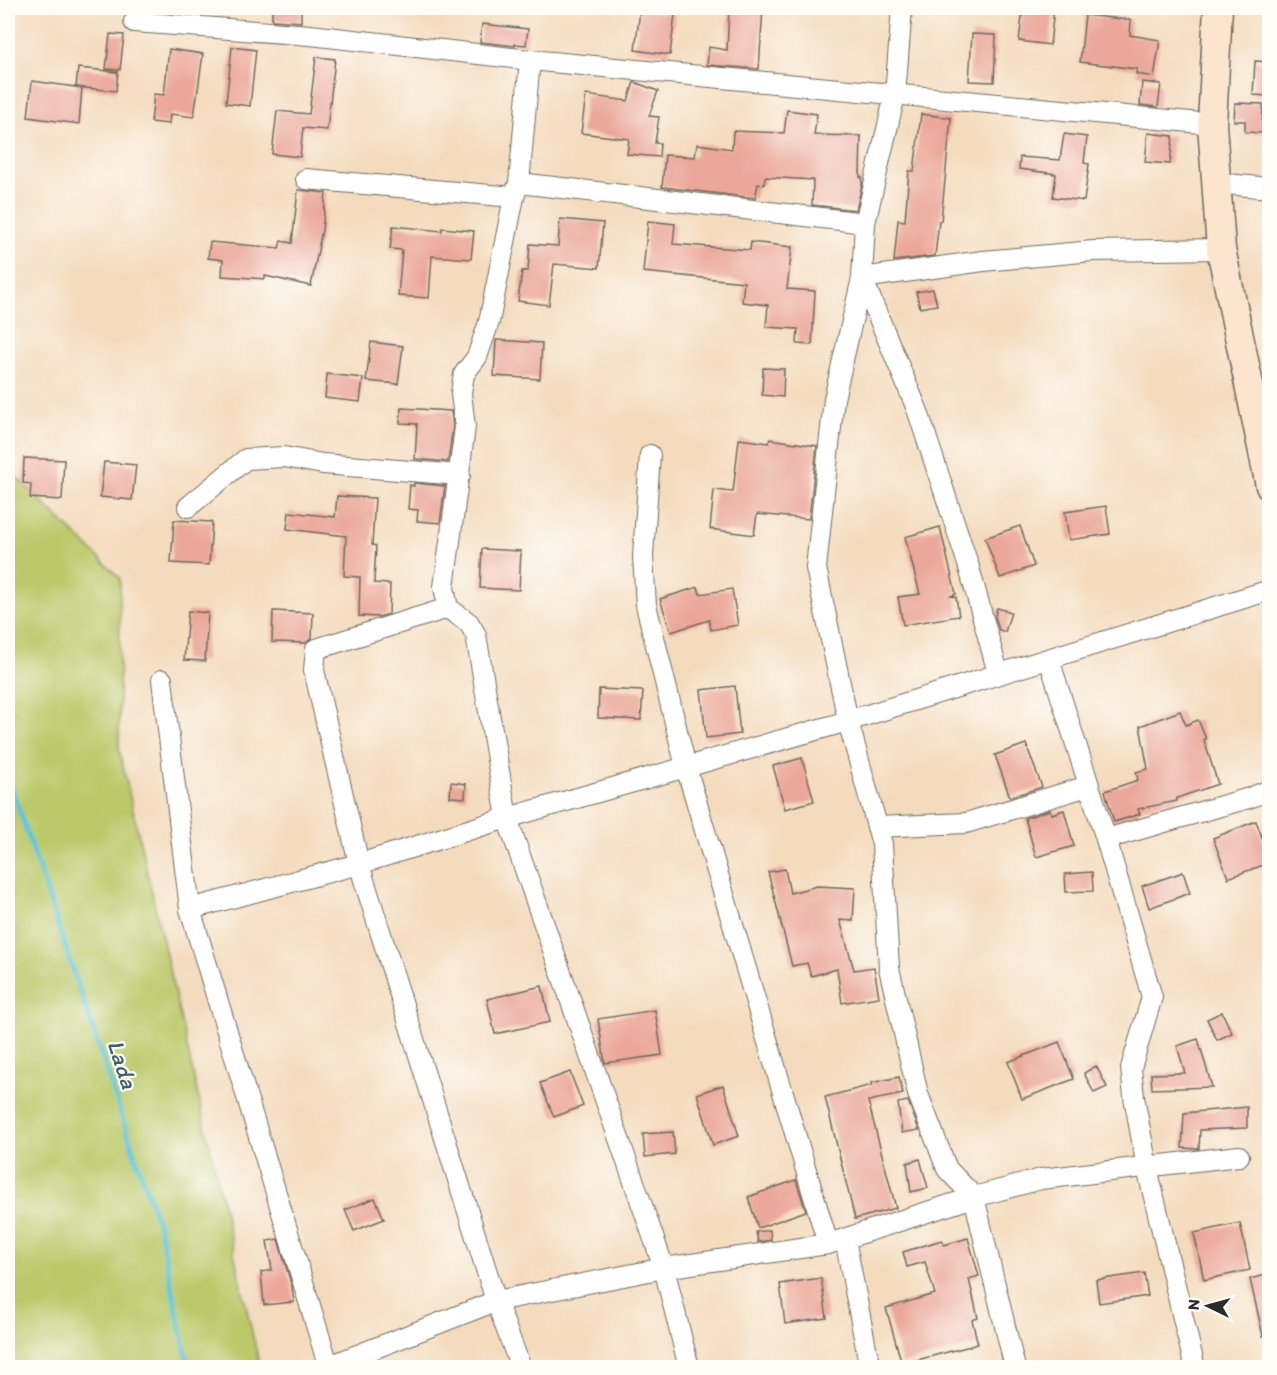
<svg xmlns="http://www.w3.org/2000/svg" width="1277" height="1375" font-family="Itim,sans-serif">
	<style>
		.green { fill: #bcc96b; stroke: #747a4b; stroke-width: 1.5 }
		.lines { fill: none; stroke-linecap: round; stroke-linejoin: round }
		.stream { stroke: #58c2d4; stroke-width: 5 }
		.building { fill: #eba79a }
		.street-casing { stroke: #71695e; stroke-width: 22 }
		.secondary-casing { stroke: #71695e; stroke-width: 31 }
		.street { stroke: #fff; stroke-width: 20 }
		.secondary { stroke: #fbe5cf; stroke-width: 28 }
		.labels { text-anchor: middle; dominant-baseline: central; stroke-width: 4.5; stroke-linejoin: round; paint-order: stroke }
		.water-label { font-size: 24px; font-style: italic; fill: #3b6066; stroke: #fdfcf7 }
	</style>
	<rect width="100%" height="100%" fill="#fdfcf7"/>
	<filter id="ink" filterUnits="userSpaceOnUse"><feTurbulence type="fractalNoise" baseFrequency=".0167" numOctaves="2"/><feDisplacementMap in="SourceGraphic" scale="12" xChannelSelector="R" yChannelSelector="G"/><feConvolveMatrix kernelMatrix="1 2 1 2 8 2 1 2 1" color-interpolation-filters="sRGB"/></filter>
	<filter id="wash" filterUnits="userSpaceOnUse"><feTurbulence type="fractalNoise" baseFrequency=".008" numOctaves="4" result="noise"/><feDisplacementMap in="SourceGraphic" scale="24" xChannelSelector="R" yChannelSelector="G"/><feGaussianBlur stdDeviation="1.35" result="paint"/><feColorMatrix in="noise" values="0 0 0 0 0 0 0 0 0 0 0 0 0 0 0 0 0 1.4 0 .05"/><feComposite in="paint" operator="in"/></filter>
	<g filter="url(#wash)">
		<rect width="100%" height="100%" fill="#f4dbbe"/>
		<!-- green -->
		<polygon class="green" points="8,469 120,578 119,749 260,1367 8,1367"/>
		<g class="lines">
			<!-- stream -->
			<polyline class="stream" points="8,776 159,1227 189,1368"/>
		</g>
		<g id="blocks">
			<!-- building -->
			<g class="building">
				<polygon points="272,8 301,8 301,22 272,20"/>
				<polygon points="729,8 763,8 759,69 707,65 709,47 727,50"/>
				<polygon points="1023,8 1054,8 1050,45 1019,41"/>
				<polygon points="640,10 675,14 670,55 635,50"/>
				<polygon points="1085,15 1131,20 1130,35 1160,40 1154,77 1136,74 1137,69 1080,62"/>
				<polygon points="482,24 528,29 526,45 515,44 515,46 480,42"/>
				<polygon points="110,34 124,35 120,70 106,69"/>
				<polygon points="972,34 996,35 994,82 969,81"/>
				<polygon points="232,47 256,50 250,106 226,103"/>
				<polygon points="169,49 203,54 194,117 170,114 169,124 151,122 154,94 164,95"/>
				<polygon points="316,57 335,59 327,130 303,128 300,157 272,154 277,111 309,114"/>
				<polygon points="1255,61 1269,62 1269,96 1253,95"/>
				<polygon points="78,68 118,72 116,91 76,87"/>
				<polygon points="32,81 82,88 79,124 28,117"/>
				<polygon points="634,82 658,91 649,116 659,117 655,143 660,143 659,157 627,154 629,139 581,133 586,95 628,101"/>
				<polygon points="1142,82 1161,84 1158,107 1140,105"/>
				<polygon points="1235,103 1263,104 1262,133 1245,132 1245,121 1234,121"/>
				<polygon points="787,110 817,114 814,135 861,136 860,177 862,177 862,185 856,210 812,205 813,180 765,177 764,185 758,184 755,198 662,187 665,155 695,157 697,144 732,149 733,131 784,133"/>
				<polygon points="921,114 951,118 941,221 939,221 935,256 894,261 898,220 905,221 909,171 914,171"/>
				<polygon points="1148,133 1173,136 1170,164 1145,162"/>
				<polygon points="1064,134 1087,137 1084,163 1089,164 1084,201 1053,197 1056,174 1019,169 1020,157 1060,160"/>
				<polygon points="298,190 326,193 322,230 311,286 265,276 265,279 222,276 223,260 208,258 210,242 279,248 281,241 292,243"/>
				<polygon points="560,219 603,223 599,268 554,264 549,305 518,301 522,271 528,271 530,244 558,246"/>
				<polygon points="648,221 675,224 673,244 750,250 751,242 792,247 787,289 815,291 812,345 797,344 798,329 766,327 768,305 742,302 744,282 643,272"/>
				<polygon points="393,226 442,231 442,228 474,231 471,259 432,256 429,298 398,296 402,250 390,249"/>
				<polygon points="933,289 937,305 920,308 916,292"/>
				<polygon points="496,340 542,343 540,379 494,376"/>
				<polygon points="371,342 403,346 398,384 366,381"/>
				<polygon points="763,368 784,369 783,397 762,395"/>
				<polygon points="327,374 363,378 360,402 325,398"/>
				<polygon points="401,408 451,411 453,426 448,462 415,459 417,424 400,423"/>
				<polygon points="739,439 769,443 770,439 817,446 809,519 757,514 754,535 710,529 714,490 733,492"/>
				<polygon points="24,458 64,460 62,500 30,498 31,484 23,483"/>
				<polygon points="104,462 136,465 132,500 100,497"/>
				<polygon points="414,483 445,486 440,523 417,521 418,510 408,509 410,485 414,486"/>
				<polygon points="337,496 375,498 372,545 376,546 374,583 390,584 389,614 379,617 359,616 360,577 344,576 346,536 287,529 289,512 335,517"/>
				<polygon points="1106,506 1110,534 1069,540 1065,512"/>
				<polygon points="174,520 212,522 209,565 171,563"/>
				<polygon points="1020,526 1034,566 1000,578 985,538"/>
				<polygon points="940,527 956,594 951,596 956,597 959,616 903,625 898,597 920,594 905,537"/>
				<polygon points="482,549 521,551 519,590 480,588"/>
				<polygon points="698,587 700,594 732,589 738,625 711,630 709,620 671,632 660,599"/>
				<polygon points="997,608 1011,612 1005,632 999,630 995,616"/>
				<polygon points="188,611 208,613 205,661 184,660"/>
				<polygon points="273,611 313,613 312,638 306,643 272,642"/>
				<polygon points="735,686 740,734 706,738 701,690"/>
				<polygon points="599,689 643,691 641,720 598,718"/>
				<polygon points="1180,711 1186,725 1198,720 1206,739 1204,740 1218,784 1177,798 1177,801 1138,809 1140,814 1114,822 1105,791 1138,780 1136,772 1148,769 1140,726"/>
				<polygon points="1026,744 1042,787 1010,797 995,755"/>
				<polygon points="802,758 814,801 785,809 773,766"/>
				<polygon points="451,782 466,784 465,798 450,797"/>
				<polygon points="1050,810 1052,814 1064,810 1074,846 1036,857 1025,818"/>
				<polygon points="1256,821 1269,856 1269,863 1228,878 1213,838"/>
				<polygon points="785,869 790,893 817,886 855,888 853,921 840,920 854,970 874,967 879,997 842,1003 837,969 811,976 807,963 792,966 768,872"/>
				<polygon points="1092,872 1093,891 1066,892 1065,874"/>
				<polygon points="1183,872 1190,893 1149,908 1142,886"/>
				<polygon points="542,986 550,1022 495,1034 487,999"/>
				<polygon points="655,1010 662,1055 605,1063 598,1019"/>
				<polygon points="1222,1012 1232,1033 1217,1040 1207,1019"/>
				<polygon points="1198,1039 1212,1087 1152,1089 1151,1074 1185,1073 1177,1046"/>
				<polygon points="1059,1042 1074,1079 1022,1099 1008,1062"/>
				<polygon points="1096,1066 1107,1087 1094,1093 1084,1073"/>
				<polygon points="570,1072 583,1106 554,1117 540,1083"/>
				<polygon points="899,1077 903,1094 868,1101 896,1208 855,1219 825,1097 872,1085 871,1083"/>
				<polygon points="723,1085 739,1136 713,1145 697,1094"/>
				<polygon points="908,1101 919,1130 902,1133 898,1103"/>
				<polygon points="1247,1107 1247,1128 1200,1130 1199,1149 1182,1148 1184,1113"/>
				<polygon points="673,1132 675,1154 645,1157 643,1134"/>
				<polygon points="920,1159 928,1188 911,1192 907,1163"/>
				<polygon points="796,1180 806,1211 758,1228 748,1197"/>
				<polygon points="375,1198 384,1219 354,1231 345,1210"/>
				<polygon points="1240,1223 1250,1270 1204,1280 1194,1233"/>
				<polygon points="770,1230 771,1240 758,1242 756,1232"/>
				<polygon points="968,1238 979,1276 969,1279 978,1318 972,1320 978,1344 902,1364 886,1308 935,1294 925,1262 907,1267 903,1252 942,1240 944,1245"/>
				<polygon points="278,1239 292,1287 294,1302 264,1305 261,1272 272,1270 267,1241"/>
				<polygon points="1144,1273 1148,1296 1099,1303 1096,1280"/>
				<polygon points="1269,1274 1269,1336 1263,1336 1250,1279"/>
				<polygon points="821,1278 827,1318 785,1324 780,1284"/>
			</g>
		</g>
	</g>
	<g filter="url(#ink)">
		<use href="#blocks" fill-opacity="0" stroke="#71695e" stroke-width="1.5"/>
		<g class="lines">
			<!-- street casing -->
			<g class="street-casing">
				<g id="street">
					<polyline points="902,8 895,95 865,223 862,278 917,409 968,564 998,673"/>
					<polyline points="134,22 310,35 530,60 1212,124"/>
					<polyline points="530,60 519,183 514,197 489,322 477,357 464,374 461,393 465,427 444,587 448,608 469,623 476,635 507,818 664,1268 689,1368"/>
					<polyline points="306,179 514,197"/>
					<polyline points="519,183 865,223"/>
					<polyline points="1216,183 1270,188"/>
					<polyline points="650,455 643,556 646,605 686,767 828,1244"/>
					<polyline points="188,507 246,459 284,457 323,464 460,475"/>
					<polyline points="448,608 316,649 314,670 359,864 496,1301 521,1368"/>
					<polyline points="1049,659 1106,839 1152,997 1131,1068 1134,1097 1147,1168 1195,1368"/>
					<polyline points="162,680 190,909 329,1368"/>
					<polyline points="877,827 966,823 1088,786"/>
					<polyline points="1106,839 1249,798 1270,790"/>
					<polyline points="190,909 359,864 507,818 848,721 1270,590"/>
					<polyline points="845,1239 870,1368"/>
					<polyline points="324,1368 496,1301 664,1268 828,1244 974,1197 1041,1179 1239,1156"/>
					<polyline points="1015,1368 974,1197 947,1169 918,1094 889,968 882,844 848,721 816,568 834,399 862,278 983,261 1093,251 1221,249"/>
				</g>
			</g>
			<!-- secondary casing -->
			<g class="secondary-casing">
				<polyline id="secondary" points="1218,8 1212,124 1221,249 1270,486"/>
			</g>
			<!-- street -->
			<use href="#street" class="street"/>
			<!-- secondary -->
			<use href="#secondary" class="secondary"/>
		</g>
	</g>
	<g class="labels">
		<!-- water labels -->
		<g class="water-label">
			<text transform="translate(123 1064) rotate(72)">Lada</text>
		</g>
	</g>
	<!-- margin -->
	<rect width="1277" height="1375" fill="none" stroke="#fdfcf7" stroke-width="30"/>
	<!-- north arrow -->
	<g transform="translate(1208 1306) rotate(275)" stroke="#fdfcf7" stroke-width="4.5" paint-order="stroke">
	<path d="M0-4.5L10 22L0 15L-10 22Z" fill="#2b2b2b"/>
	<text y="-9" font-size="16" font-weight="bold" text-anchor="middle" fill="#2b2b2b">N</text>
	</g>
</svg>
